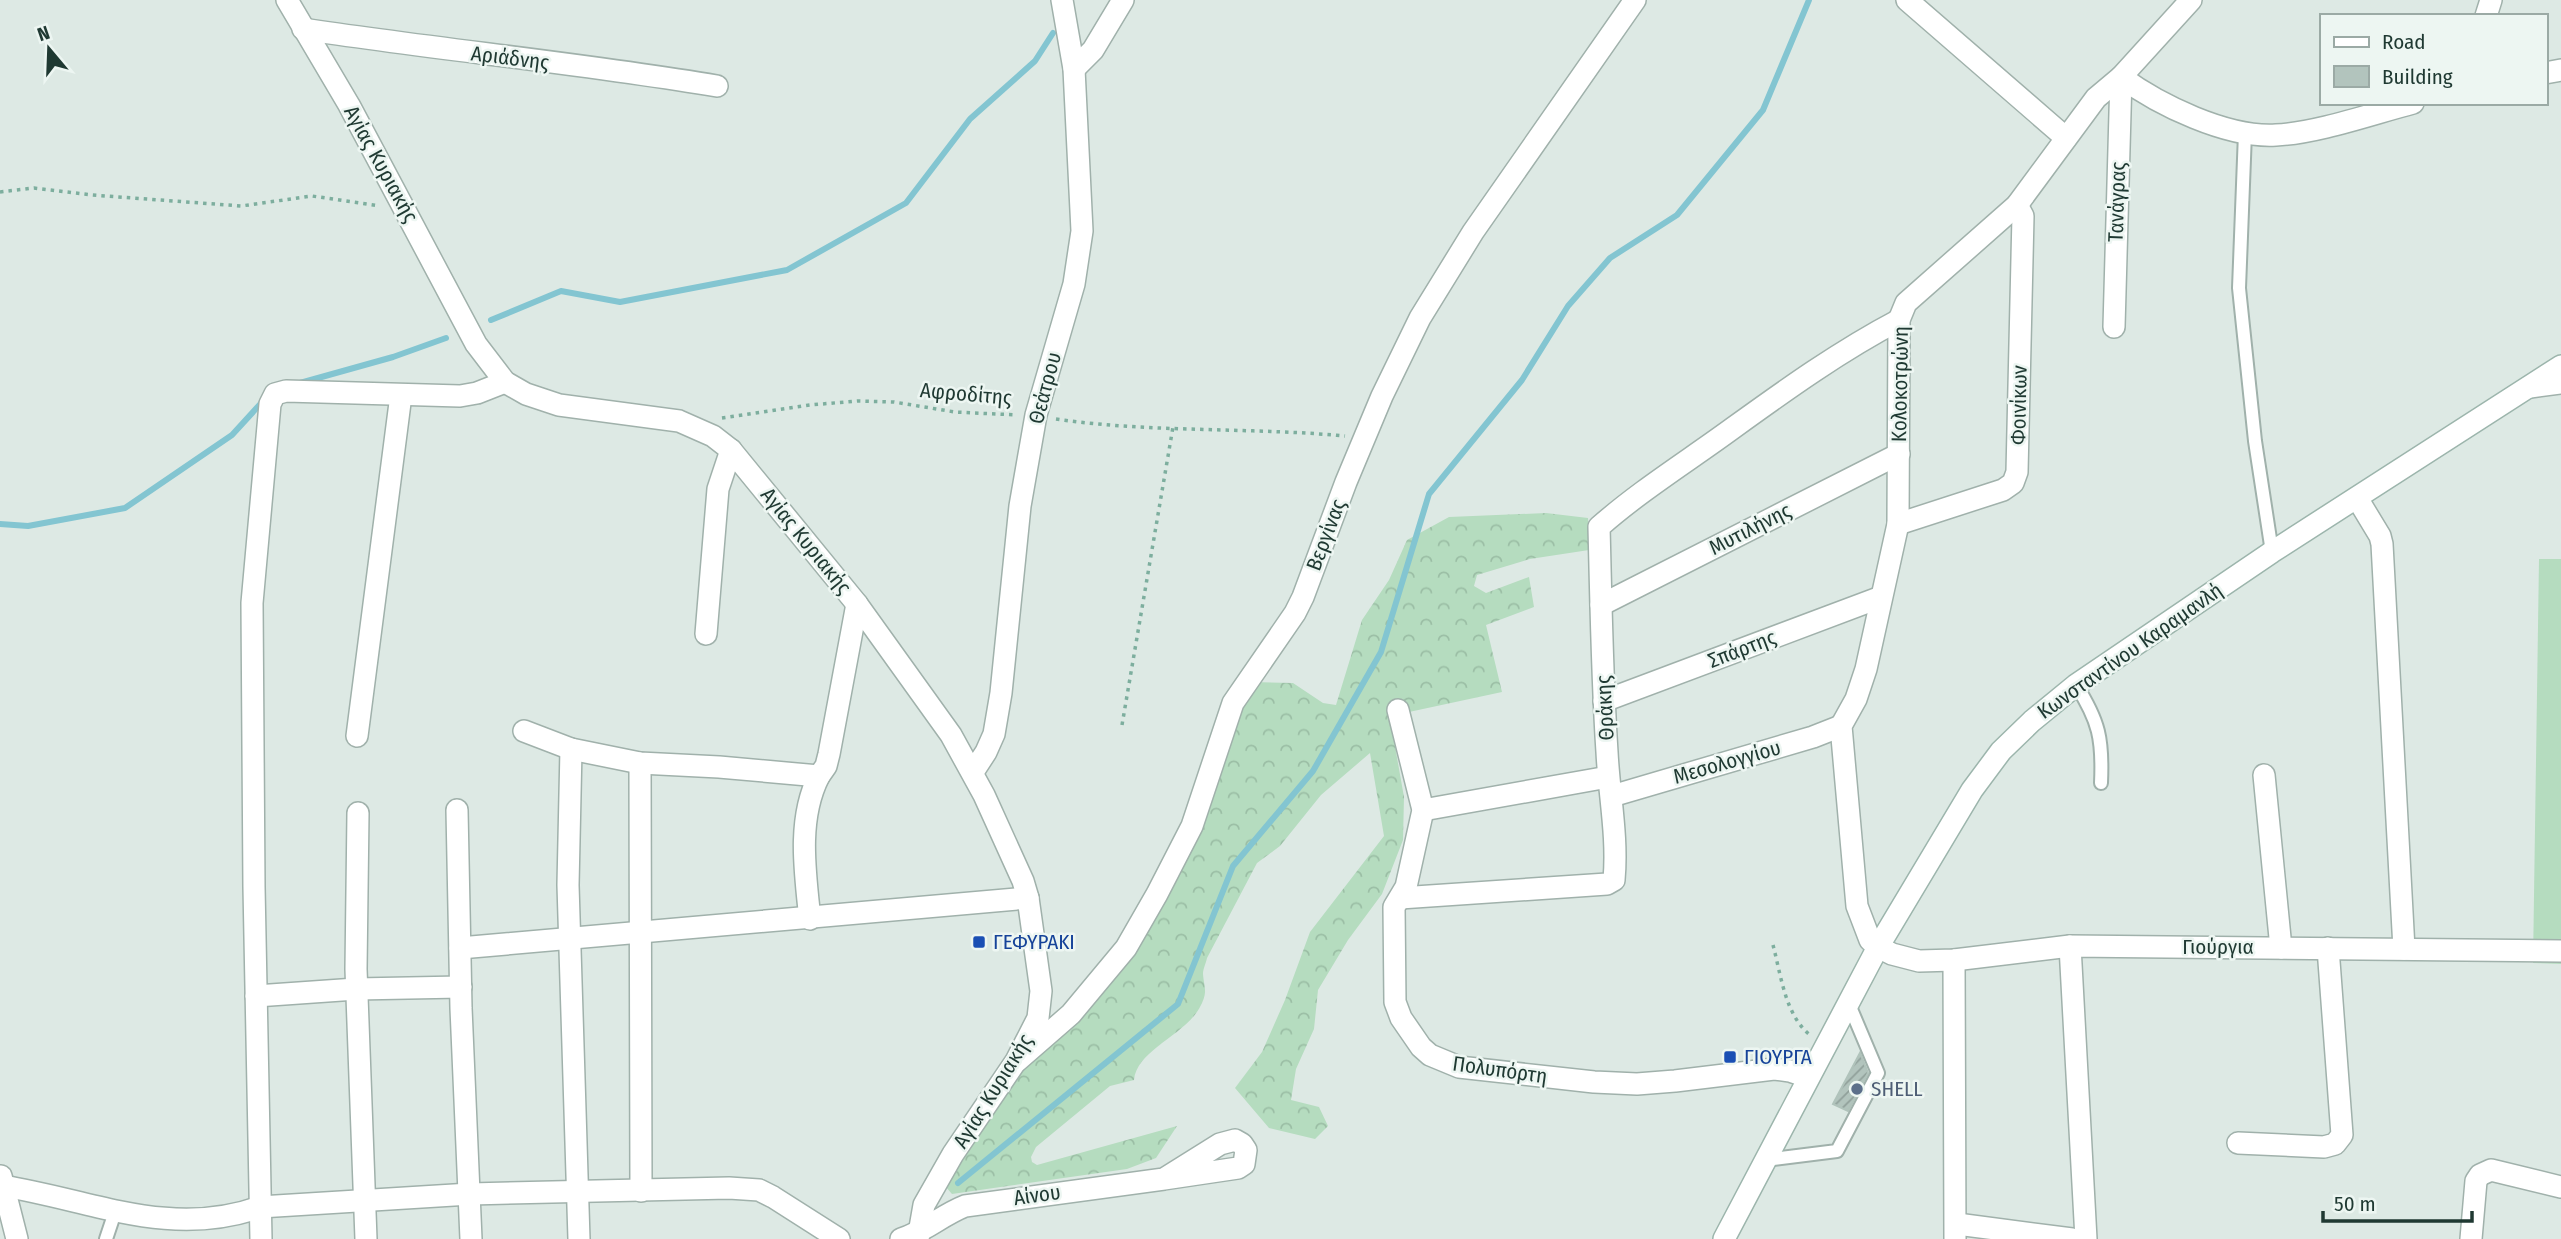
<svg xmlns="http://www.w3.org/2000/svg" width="2561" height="1239" font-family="'Fira Sans Condensed',sans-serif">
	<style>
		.grass { fill: #b5dcbf }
		.forest { fill: url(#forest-crowns) }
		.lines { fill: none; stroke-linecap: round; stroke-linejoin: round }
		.stream { stroke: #83c5d1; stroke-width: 6 }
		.building { fill: url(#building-hatch); stroke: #b0c3bb; stroke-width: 2 }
		.service-casing { stroke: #a0b1ab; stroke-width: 16 }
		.minor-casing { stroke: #a0b1ab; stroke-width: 24 }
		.tertiary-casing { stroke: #a0b1ab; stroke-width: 24 }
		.secondary-casing { stroke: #9cb5ac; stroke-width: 24 }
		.path { stroke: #7dae9e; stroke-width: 3.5; stroke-dasharray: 3.5 5; stroke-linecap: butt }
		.service { stroke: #fff; stroke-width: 12 }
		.minor { stroke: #fff; stroke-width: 21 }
		.tertiary { stroke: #fff; stroke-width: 21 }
		.secondary { stroke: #fff; stroke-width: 21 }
		.transit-dot { fill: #1a4fb4; stroke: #edf6f2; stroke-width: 2.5 }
		.service-dot { fill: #5c6f8a; stroke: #edf6f2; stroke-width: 2.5 }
		.labels { text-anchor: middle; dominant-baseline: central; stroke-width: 5; stroke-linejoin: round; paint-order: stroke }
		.street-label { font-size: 21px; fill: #1f3932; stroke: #edf6f2 }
		.transit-label { font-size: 21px; fill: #164399; stroke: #edf6f2; text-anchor: start }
		.service-label { font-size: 21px; fill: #4e5e75; stroke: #edf6f2; text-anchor: start }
	</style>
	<defs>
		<pattern id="forest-crowns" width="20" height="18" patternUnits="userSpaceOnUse" patternTransform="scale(1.75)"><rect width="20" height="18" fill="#b5dcbf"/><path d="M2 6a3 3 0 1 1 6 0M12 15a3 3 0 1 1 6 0" fill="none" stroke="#9bbea5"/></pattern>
		<pattern id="building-hatch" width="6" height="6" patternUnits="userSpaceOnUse" patternTransform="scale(1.75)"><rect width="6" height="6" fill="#b2c4bd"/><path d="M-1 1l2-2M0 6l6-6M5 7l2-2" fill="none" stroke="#90a09a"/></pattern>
	</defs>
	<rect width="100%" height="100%" fill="#dde9e4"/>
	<!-- grass -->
	<polygon class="grass" points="2539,559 2561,559 2561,964 2533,963"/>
	<!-- forest -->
	<path class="forest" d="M1546,513L1588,518L1589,550L1530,559L1477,575L1474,586L1486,593L1529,577L1534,607L1486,625L1502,692L1409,712L1390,718L1404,797L1403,840L1382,894L1348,940L1318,990L1314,1029L1296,1069L1291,1100L1319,1107L1328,1126L1315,1139L1269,1128L1235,1088L1262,1052L1285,1000L1310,932L1384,836L1370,753L1321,795L1280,846L1257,863L1207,958C1206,963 1203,969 1203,974C1204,987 1208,991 1201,1005C1187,1035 1137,1049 1134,1080L1110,1086L1036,1147L1031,1157L1032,1162L1037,1165L1177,1126L1156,1158L1127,1169L952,1194L945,1186L1018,1064L1130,949L1236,705L1253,682L1293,683L1323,703L1336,705L1362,620L1389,580L1407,540L1449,517Z"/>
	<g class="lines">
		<!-- stream -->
		<g class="stream">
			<polyline points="491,320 561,291 620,302 787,270 906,203 970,119 1035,61 1053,33"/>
			<polyline points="300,383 393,357 446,338"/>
			<polyline points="0,524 28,526 125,508 232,435 263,401"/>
			<polyline points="958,1183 1178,1004 1233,866 1313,771 1381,652 1429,494 1522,380 1568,306 1610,258 1677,215 1763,110 1809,0"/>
		</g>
	</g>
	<!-- building -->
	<polygon class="building" points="1860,1053 1868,1073 1848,1111 1833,1104"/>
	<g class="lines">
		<!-- service casing -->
		<g class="service-casing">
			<g id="service">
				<polyline points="2245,133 2239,288 2255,441 2272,552"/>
				<path d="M2076,685C2099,721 2103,739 2101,783"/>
				<polyline points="1765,1160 1837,1151 1878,1073 1848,1002"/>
				<polyline points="106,1239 115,1212"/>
			</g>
		</g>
		<!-- minor casing -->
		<g class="minor-casing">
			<g id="minor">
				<polyline points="1907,0 2066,138"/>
				<polyline points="2486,16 2491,0"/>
				<path d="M303,29C441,50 580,63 717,86"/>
				<polyline points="1074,69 1093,50 1123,0"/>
				<polyline points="2545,73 2561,70"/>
				<polyline points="2114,327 2121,77 2191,0"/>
				<polyline points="2357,498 2380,536 2382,544 2404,949"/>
				<polyline points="1898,524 2003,490 2013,483 2017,472 2023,216 2017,205"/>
				<polyline points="1601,605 1899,454"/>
				<polyline points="706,634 718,489 731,450"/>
				<polyline points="1604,701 1881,597"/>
				<polyline points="1398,710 1423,810 1406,887 1394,907 1395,1002 1401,1018 1421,1047 1430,1055 1459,1067 1594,1082 1637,1084 1675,1081 1774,1069 1790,1071 1808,1077"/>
				<polyline points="524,731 571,749 640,763 719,767 819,776 826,766 829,754 857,604"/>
				<polyline points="357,736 401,395"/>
				<polyline points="571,749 568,885 579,1239"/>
				<polyline points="640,763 641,1191"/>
				<polyline points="973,772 986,752 994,734 1001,693 1020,506 1036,415 1074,284 1082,231 1074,69 1062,0"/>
				<polyline points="2264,775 2281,948"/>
				<polyline points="1612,796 1813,737 1841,726"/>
				<polyline points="457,810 461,1008 471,1239"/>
				<polyline points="1423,810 1608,777"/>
				<polyline points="358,813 356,969 366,1239"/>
				<path d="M1400,898L1607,884L1614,880C1618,837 1609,794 1607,752C1602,677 1601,602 1599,527C1641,490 1688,461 1733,428C1787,389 1840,351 1899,320"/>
				<path d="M810,919C805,872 797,819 819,776"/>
				<polyline points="2070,946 2086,1239"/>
				<path d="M1878,947L1870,940L1857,906L1841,726L1856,699L1866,669L1898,524L1899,320L1906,303L2017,205L2096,98L2121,77C2159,105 2227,138 2276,135C2318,133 2371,114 2413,103"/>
				<polyline points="460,948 1028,898"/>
				<polyline points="1954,960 1955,1239"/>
				<polyline points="256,996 356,989 461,987"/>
				<polyline points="1017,1061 1071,1014 1126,948 1157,894 1192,826 1233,703 1295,613 1303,597 1346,482 1382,396 1420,318 1473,232 1635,0"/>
				<polyline points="2238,1143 2324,1147 2335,1144 2342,1135 2328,948"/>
				<polyline points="1,1176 17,1239"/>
				<path d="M3,1186C91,1200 170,1239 260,1207L470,1194L729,1188L759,1190L773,1197L839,1239"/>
				<polyline points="1957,1224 2072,1239"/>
				<polyline points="261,1239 254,887 252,603 270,404 275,394 286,391 460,396 477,393 505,382"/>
				<path d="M901,1239C924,1232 942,1215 965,1206L1164,1179L1220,1144L1235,1140L1242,1144L1246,1150L1244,1164L1238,1168L1164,1179"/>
				<polyline points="2471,1239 2476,1181 2480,1175 2491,1170 2561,1187"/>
			</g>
		</g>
		<!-- tertiary casing -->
		<g class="tertiary-casing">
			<g id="tertiary">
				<polyline points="287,0 349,105 476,344 505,382 526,394 559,405 679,421 713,436 731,450 857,604 951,735 984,795 1023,881 1028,898 1041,991 1038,1018 1016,1061 953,1154 924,1205 918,1239"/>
				<polyline points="2530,387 2561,383"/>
				<polyline points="1878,947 1892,954 1919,961 1954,960 2070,946 2561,951"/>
			</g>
		</g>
		<!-- secondary casing -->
		<g class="secondary-casing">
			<polyline id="secondary" points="1724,1239 1878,947 1972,790 2001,751 2032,721 2076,685 2272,552 2561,366"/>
		</g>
		<!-- path -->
		<g class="path">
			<polyline points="0,192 34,188 92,195 241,206 312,196 380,206"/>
			<polyline points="722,418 810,405 857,401 894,402 955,412 1017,415"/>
			<path d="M1056,419C1151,433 1249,427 1345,436"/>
			<polyline points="1122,725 1173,427"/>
			<path d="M1773,945C1781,975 1785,1015 1810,1035"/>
		</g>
		<!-- service -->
		<use href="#service" class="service"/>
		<!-- minor -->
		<use href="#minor" class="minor"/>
		<!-- tertiary -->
		<use href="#tertiary" class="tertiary"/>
		<!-- secondary -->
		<use href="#secondary" class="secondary"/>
	</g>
	<!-- markers -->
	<g class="transit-dot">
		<rect x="972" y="935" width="14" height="14" rx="3.5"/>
		<rect x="1723" y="1050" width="14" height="14" rx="3.5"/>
	</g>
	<circle class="service-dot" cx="1857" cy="1089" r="7"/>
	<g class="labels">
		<!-- street labels -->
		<g class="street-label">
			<text transform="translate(510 58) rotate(7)">Αριάδνης</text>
			<text transform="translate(381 164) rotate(61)">Αγίας Κυριακής</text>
			<text transform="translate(2117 202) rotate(-88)">Τανάγρας</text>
			<text transform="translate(1900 384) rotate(-89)">Κολοκοτρώνη</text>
			<text transform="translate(1045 388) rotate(-75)">Θεάτρου</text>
			<text transform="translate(966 394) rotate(5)">Αφροδίτης</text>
			<text transform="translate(2019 405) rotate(-89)">Φοινίκων</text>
			<text transform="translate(1750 529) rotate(-27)">Μυτιλήνης</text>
			<text transform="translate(1326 535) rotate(-69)">Βεργίνας</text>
			<text transform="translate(806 541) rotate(51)">Αγίας Κυριακής</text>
			<text transform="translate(1742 649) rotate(-21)">Σπάρτης</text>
			<text transform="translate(2130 651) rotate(-35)">Κωνσταντίνου Καραμανλή</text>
			<text transform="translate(1605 708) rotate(-93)">Θράκης</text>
			<text transform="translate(1727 762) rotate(-16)">Μεσολογγίου</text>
			<text x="2218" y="947">Γιούργια</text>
			<text transform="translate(1500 1070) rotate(8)">Πολυπόρτη</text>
			<text transform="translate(993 1091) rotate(-58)">Αγίας Κυριακής</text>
			<text transform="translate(1037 1195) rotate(-8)">Αίνου</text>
		</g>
		<!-- transit labels -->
		<g class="transit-label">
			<text x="993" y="942">ΓΕΦΥΡΑΚΙ</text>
			<text x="1744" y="1057">ΓΙΟΥΡΓΑ</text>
		</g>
		<!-- service labels -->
		<g class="service-label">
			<text x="1871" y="1089">SHELL</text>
		</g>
	</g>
	<!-- legend -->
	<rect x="2320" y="14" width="228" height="91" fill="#edf6f2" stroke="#9baaa5" stroke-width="2"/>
	<rect x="2334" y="37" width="35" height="10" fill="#ffffff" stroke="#9baaa5" stroke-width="2"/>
	<text x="2382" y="49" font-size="21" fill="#1f3932">Road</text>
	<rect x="2334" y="66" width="35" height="21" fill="#b2c4bd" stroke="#9baaa5" stroke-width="2"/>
	<text x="2382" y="84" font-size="21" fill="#1f3932">Building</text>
	<!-- north arrow -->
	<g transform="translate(49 49) rotate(341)" stroke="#edf6f2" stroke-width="5" paint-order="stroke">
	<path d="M0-5L12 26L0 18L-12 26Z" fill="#1f3932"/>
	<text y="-10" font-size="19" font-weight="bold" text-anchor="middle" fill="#1f3932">N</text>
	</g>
	<!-- scale -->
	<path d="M2323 1211v10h149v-10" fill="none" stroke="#1f3932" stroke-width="3.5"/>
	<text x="2334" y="1211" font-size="21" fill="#1f3932" stroke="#edf6f2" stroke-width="5" paint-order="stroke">50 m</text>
</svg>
